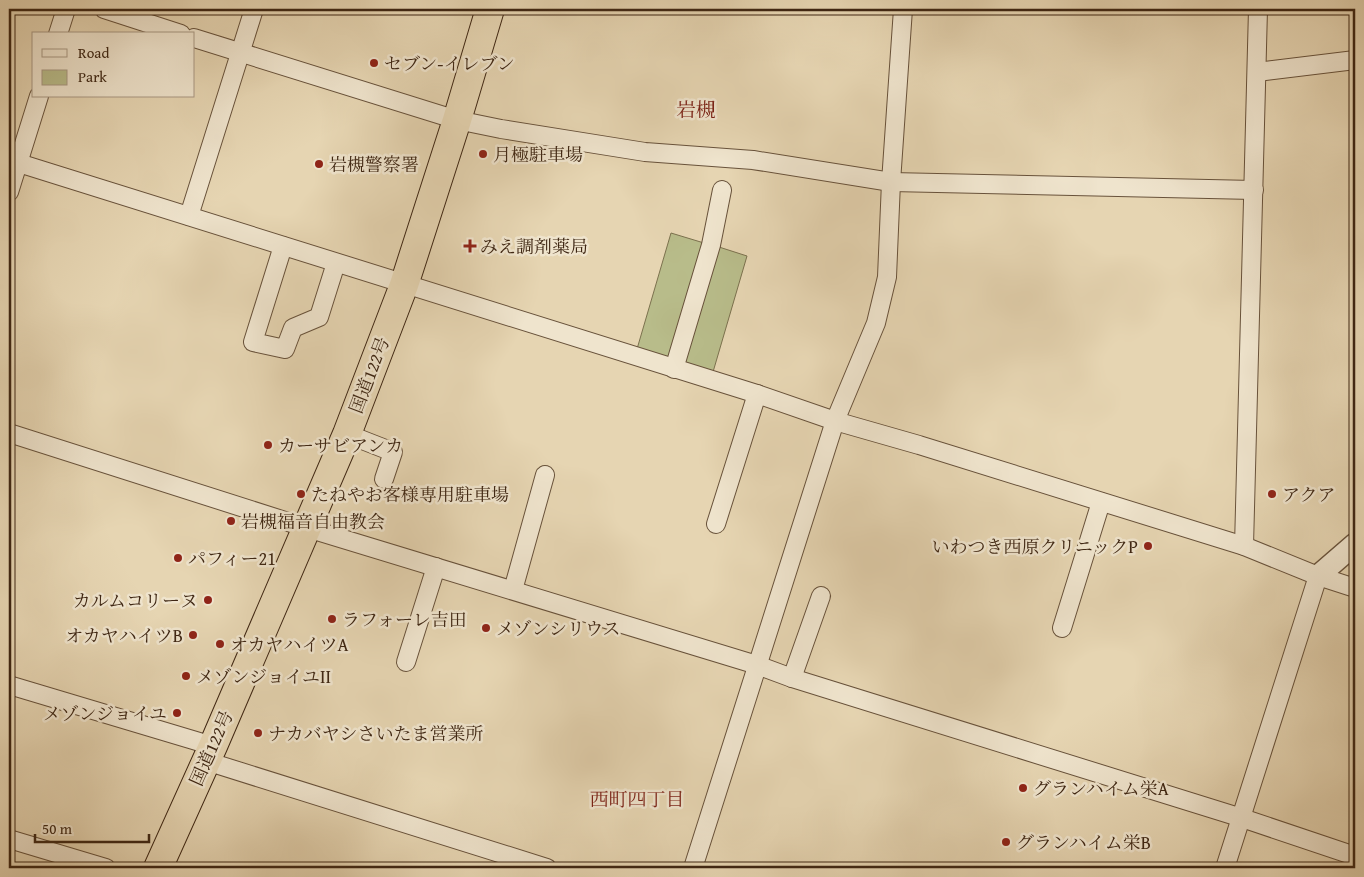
<svg xmlns="http://www.w3.org/2000/svg" width="1364" height="877" font-family="'Gentium Book Plus','Noto Serif JP',serif">
	<style>
		.green { fill: #b8bc8a; stroke: #7b714e }
		.lines { fill: none; stroke-linecap: round; stroke-linejoin: round }
		.minor-casing { stroke: #68523b; stroke-width: 20 }
		.tertiary-casing { stroke: #68523b; stroke-width: 24 }
		.trunk-casing { stroke: #3e2613; stroke-width: 30 }
		.minor { stroke: #efe4cd; stroke-width: 18 }
		.tertiary { stroke: #efe4cd; stroke-width: 21 }
		.trunk { stroke: #e6d5b2; stroke-width: 28 }
		.poi-dot { fill: #8f2418; stroke: #efe4cd; stroke-width: 2 }
		.labels { text-anchor: middle; dominant-baseline: central; stroke-width: 5; stroke-linejoin: round; paint-order: stroke }
		.poi-label { font-size: 18px; fill: #3e2613; stroke: #efe4cd; text-anchor: start }
		.street-label { font-size: 18px; fill: #3e2613; stroke: #efe4cd }
		.neighbourhood-label { font-size: 19px; fill: #7a1f14; stroke: #efe4cd }
		.quarter-label { font-size: 20px; fill: #7a1f14; stroke: #efe4cd }
	</style>
	<rect width="100%" height="100%" fill="#e6d5b2"/>
	<filter id="stains"><feTurbulence type="fractalNoise" baseFrequency=".004" numOctaves="4"/><feColorMatrix values="0 0 0 0 .2 0 0 0 0 .09 0 0 0 0 .02 0 0 0 .5 -.17"/></filter>
	<radialGradient id="worn" r=".72"><stop offset=".6" stop-color="#630" stop-opacity="0"/><stop offset="1" stop-color="#630" stop-opacity=".3"/></radialGradient>
	<!-- green -->
	<g class="green">
		<polygon points="671,233 704,243 670,359 637,349"/>
		<polygon points="719,247 747,256 713,372 684,363"/>
	</g>
	<g class="lines">
		<!-- minor casing -->
		<g class="minor-casing">
			<g id="minor">
				<polyline points="104,9 181,34"/>
				<polyline points="58,34 66,9"/>
				<polyline points="194,38 457,120 501,129 645,152 753,160 891,182 1254,190"/>
				<polyline points="1257,72 1355,60"/>
				<polyline points="9,160 757,394 835,421 919,445 1244,546 1318,576 1355,588"/>
				<polyline points="9,192 39,96"/>
				<polyline points="189,216 254,9"/>
				<polyline points="283,246 253,342 285,349 293,328 319,317 336,263"/>
				<polyline points="674,369 711,245 722,190"/>
				<polyline points="9,433 307,528 757,665 792,678 1242,818 1355,856"/>
				<polyline points="347,434 393,452 384,479"/>
				<polyline points="716,524 757,394"/>
				<polyline points="1244,546 1258,9"/>
				<polyline points="513,590 545,475"/>
				<polyline points="1062,628 1101,502"/>
				<polyline points="406,662 436,567"/>
				<polyline points="792,678 821,596"/>
				<polyline points="9,685 213,746"/>
				<polyline points="206,761 547,868"/>
				<polyline points="9,839 106,868"/>
				<polyline points="693,868 835,421 876,323 887,277 891,182 903,9"/>
				<polyline points="1225,868 1318,576"/>
			</g>
		</g>
		<!-- tertiary casing -->
		<g class="tertiary-casing">
			<polyline id="tertiary" points="1318,576 1355,544"/>
		</g>
		<!-- trunk casing -->
		<g class="trunk-casing">
			<polyline id="trunk" points="158,868 213,746 347,434 404,285 457,120 490,9"/>
		</g>
		<!-- minor -->
		<use href="#minor" class="minor"/>
		<!-- tertiary -->
		<use href="#tertiary" class="tertiary"/>
		<!-- trunk -->
		<use href="#trunk" class="trunk"/>
	</g>
	<!-- markers -->
	<g class="poi-dot">
		<circle cx="374" cy="63" r="5"/>
		<circle cx="483" cy="154" r="5"/>
		<circle cx="319" cy="164" r="5"/>
		<path d="M467.5 238.5h5v5h5v5h-5v5h-5v-5h-5v-5h5z"/>
		<circle cx="268" cy="445" r="5"/>
		<circle cx="301" cy="494" r="5"/>
		<circle cx="1272" cy="494" r="5"/>
		<circle cx="231" cy="521" r="5"/>
		<circle cx="1148" cy="546" r="5"/>
		<circle cx="178" cy="558" r="5"/>
		<circle cx="208" cy="600" r="5"/>
		<circle cx="332" cy="619" r="5"/>
		<circle cx="486" cy="628" r="5"/>
		<circle cx="193" cy="635" r="5"/>
		<circle cx="220" cy="644" r="5"/>
		<circle cx="186" cy="676" r="5"/>
		<circle cx="177" cy="713" r="5"/>
		<circle cx="258" cy="733" r="5"/>
		<circle cx="1023" cy="788" r="5"/>
		<circle cx="1006" cy="842" r="5"/>
	</g>
	<g class="labels">
		<!-- poi labels -->
		<g class="poi-label">
			<text x="384" y="63">セブン-イレブン</text>
			<text x="493" y="154">月極駐車場</text>
			<text x="329" y="164">岩槻警察署</text>
			<text x="480" y="246">みえ調剤薬局</text>
			<text x="278" y="445">カーサビアンカ</text>
			<text x="311" y="494">たねやお客様専用駐車場</text>
			<text x="1282" y="494">アクア</text>
			<text x="241" y="521">岩槻福音自由教会</text>
			<text x="1138" y="546" text-anchor="end">いわつき西原クリニックP</text>
			<text x="188" y="558">パフィー21</text>
			<text x="198" y="600" text-anchor="end">カルムコリーヌ</text>
			<text x="342" y="619">ラフォーレ吉田</text>
			<text x="496" y="628">メゾンシリウス</text>
			<text x="183" y="635" text-anchor="end">オカヤハイツB</text>
			<text x="230" y="644">オカヤハイツA</text>
			<text x="196" y="676">メゾンジョイユⅡ</text>
			<text x="167" y="713" text-anchor="end">メゾンジョイユ</text>
			<text x="268" y="733">ナカバヤシさいたま営業所</text>
			<text x="1033" y="788">グランハイム栄A</text>
			<text x="1016" y="842">グランハイム栄B</text>
		</g>
		<!-- street labels -->
		<g class="street-label">
			<text transform="translate(369 375) rotate(-69)">国道122号</text>
			<text transform="translate(211 748) rotate(-66)">国道122号</text>
		</g>
		<!-- neighbourhood labels -->
		<g class="neighbourhood-label">
			<text x="637" y="799">西町四丁目</text>
		</g>
		<!-- quarter labels -->
		<g class="quarter-label">
			<text x="696" y="109">岩槻</text>
		</g>
	</g>
	<!-- margin -->
	<rect width="1364" height="877" fill="none" stroke="#e6d5b2" stroke-width="30"/>
	<rect x="10" y="10" width="1344" height="857" fill="none" stroke="#3e2613" stroke-width="2.5"/>
	<rect x="15" y="15" width="1334" height="847" fill="none" stroke="#3e2613"/>
	<!-- legend -->
	<rect x="32" y="32" width="162" height="65" fill="#efe4cd" stroke="#a89883"/>
	<rect x="42" y="49" width="25" height="8" fill="#efe4cd" stroke="#a89883"/>
	<text x="78" y="58" font-size="15" fill="#3e2613">Road</text>
	<rect x="42" y="70" width="25" height="15" fill="#b8bc8a" stroke="#a89883"/>
	<text x="78" y="82" font-size="15" fill="#3e2613">Park</text>
	<!-- scale -->
	<path d="M35 834v8h114v-8" fill="none" stroke="#3e2613" stroke-width="2.5"/>
	<text x="42" y="834" font-size="15" fill="#3e2613" stroke="#efe4cd" stroke-width="4" paint-order="stroke">50 m</text>
	<rect width="100%" height="100%" filter="url(#stains)"/>
	<rect width="100%" height="100%" fill="url(#worn)"/>
</svg>
